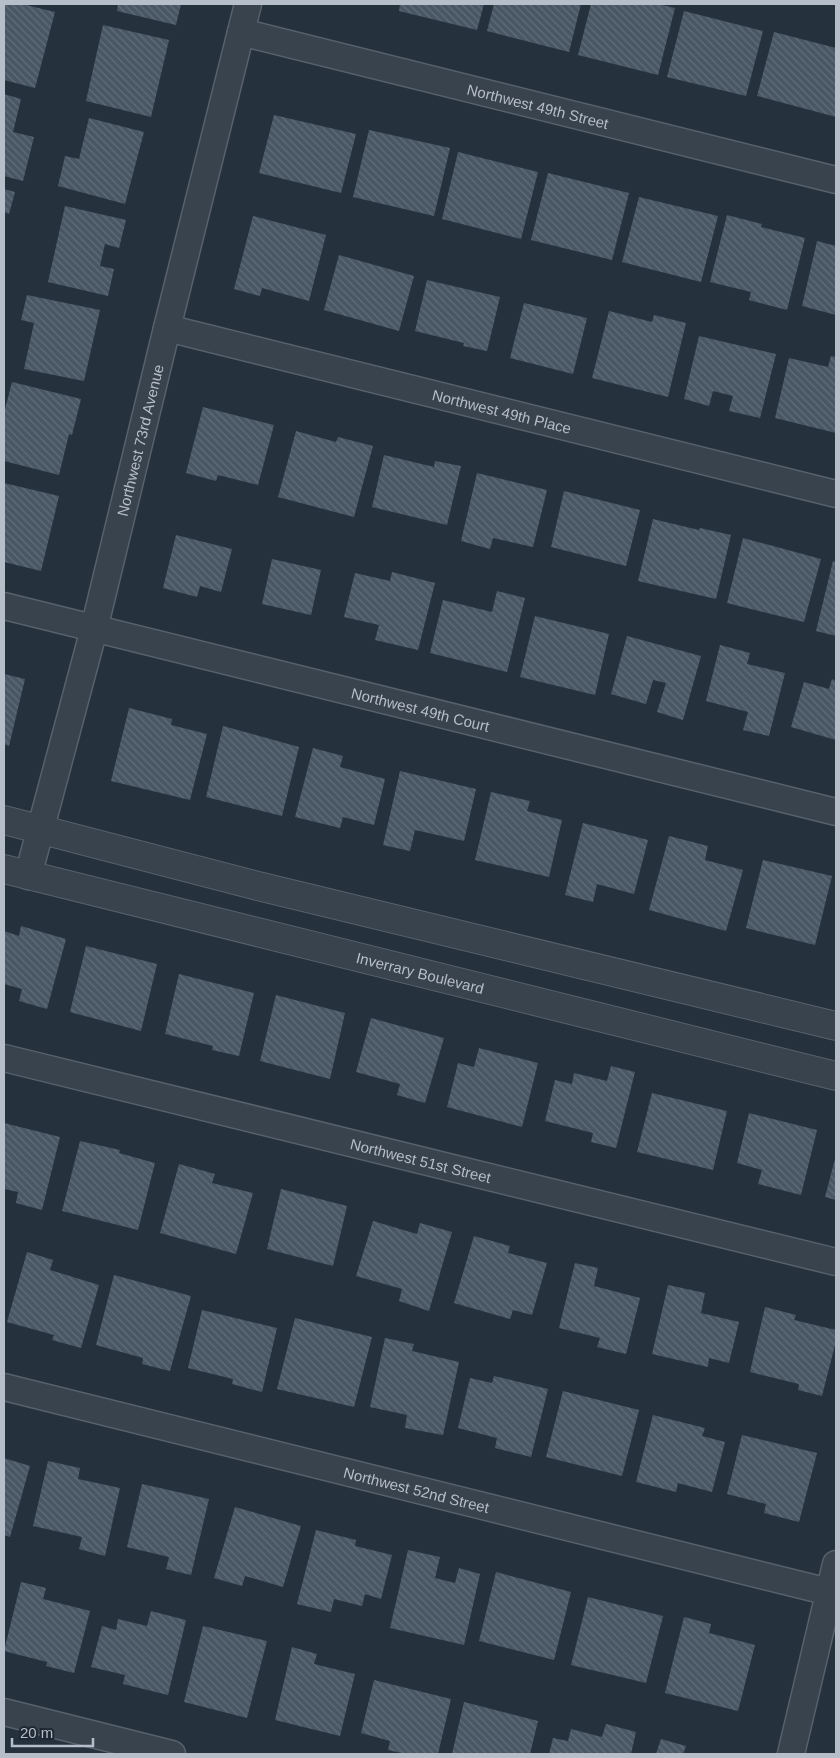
<svg xmlns="http://www.w3.org/2000/svg" width="840" height="1758" font-family="Helvetica,sans-serif">
	<style>
		.building { fill: url(#building-back-hatch) }
		.lines { fill: none; stroke-linecap: round; stroke-linejoin: round }
		.minor-casing { stroke: #57616c; stroke-width: 29 }
		.tertiary-casing { stroke: #57616c; stroke-width: 30 }
		.minor { stroke: #39434e; stroke-width: 26 }
		.tertiary { stroke: #39434e; stroke-width: 28 }
		.labels { text-anchor: middle; dominant-baseline: central; stroke-width: 4; stroke-linejoin: round; paint-order: stroke }
		.street-label { font-size: 15px; fill: #b5bec9; stroke: #1e2833 }
	</style>
	<defs>
		<pattern id="building-back-hatch" width="6" height="6" patternUnits="userSpaceOnUse" patternTransform="scale(1.25)"><rect width="6" height="6" fill="#495764"/><path d="M-1 5l2 2M0 0l6 6M5-1l2 2" fill="none" stroke="#616d79"/></pattern>
	</defs>
	<rect width="100%" height="100%" fill="#25313d"/>
	<!-- building -->
	<g class="building">
		<polygon points="4,4 22,4 55,12 35,88 4,80"/>
		<polygon points="118,4 181,4 176,25 117,11"/>
		<polygon points="400,4 484,4 477,30 399,11"/>
		<polygon points="494,4 581,4 569,52 487,31"/>
		<polygon points="591,4 658,4 675,8 658,75 578,55"/>
		<polygon points="684,11 763,31 746,96 667,77"/>
		<polygon points="103,25 169,40 151,117 86,101"/>
		<polygon points="774,32 836,48 836,117 757,96"/>
		<polygon points="4,94 21,99 13,132 34,137 23,181 4,176"/>
		<polygon points="274,115 356,134 341,193 259,173"/>
		<polygon points="89,118 144,132 125,204 58,186 65,156 79,159"/>
		<polygon points="369,130 450,148 434,216 353,197"/>
		<polygon points="458,152 538,172 521,239 442,219"/>
		<polygon points="548,173 629,193 612,260 531,240"/>
		<polygon points="4,189 15,192 9,214 4,212"/>
		<polygon points="639,197 718,216 701,282 622,262"/>
		<polygon points="65,206 126,220 119,248 105,244 100,266 114,269 108,296 48,282"/>
		<polygon points="727,215 762,224 761,227 805,238 787,310 749,300 751,292 710,282"/>
		<polygon points="253,216 326,235 309,301 262,288 260,296 234,289"/>
		<polygon points="817,241 836,246 836,315 802,306"/>
		<polygon points="339,255 414,276 399,331 324,310"/>
		<polygon points="427,280 500,297 487,351 463,346 464,343 415,331"/>
		<polygon points="27,295 100,310 84,381 24,369 34,323 21,320"/>
		<polygon points="524,303 587,318 573,374 510,358"/>
		<polygon points="609,311 652,322 654,315 686,323 668,397 592,378"/>
		<polygon points="699,336 776,354 760,418 729,411 733,396 713,391 709,406 684,399"/>
		<polygon points="831,356 836,357 836,433 775,418 789,358 828,367"/>
		<polygon points="12,382 81,399 72,435 69,434 59,475 4,461 4,413"/>
		<polygon points="203,407 274,425 258,485 218,475 216,481 186,473"/>
		<polygon points="296,431 336,442 338,437 373,446 354,517 278,497"/>
		<polygon points="384,455 434,467 435,461 461,466 447,525 372,507"/>
		<polygon points="477,473 547,490 533,547 493,538 490,549 461,541"/>
		<polygon points="4,483 59,496 41,571 4,562"/>
		<polygon points="564,491 640,510 626,566 551,547"/>
		<polygon points="653,519 699,530 700,528 731,535 716,599 638,581"/>
		<polygon points="176,535 232,549 221,592 200,586 197,597 163,588"/>
		<polygon points="743,538 821,559 804,622 727,603"/>
		<polygon points="272,559 321,570 311,615 262,604"/>
		<polygon points="833,561 836,562 836,636 816,631"/>
		<polygon points="392,572 435,583 418,650 375,640 379,625 344,617 355,573 390,581"/>
		<polygon points="497,591 525,598 507,672 430,653 443,600 492,612"/>
		<polygon points="535,616 609,634 595,695 520,677"/>
		<polygon points="627,636 701,656 683,720 657,712 666,683 653,680 646,704 611,694"/>
		<polygon points="720,645 750,653 747,664 785,673 769,736 743,730 748,712 706,701"/>
		<polygon points="4,674 25,679 9,746 4,744"/>
		<polygon points="832,679 836,681 836,740 791,727 804,682 829,689"/>
		<polygon points="129,708 172,719 171,725 207,734 190,800 111,781"/>
		<polygon points="223,726 299,747 282,816 206,797"/>
		<polygon points="313,748 343,756 340,767 385,779 374,825 343,817 340,828 295,817"/>
		<polygon points="400,771 476,789 464,841 415,830 410,851 383,845"/>
		<polygon points="491,792 530,801 527,811 562,820 549,877 475,860"/>
		<polygon points="583,823 648,840 634,894 597,884 593,902 565,895"/>
		<polygon points="669,836 708,846 705,860 743,870 726,931 649,910"/>
		<polygon points="763,860 832,876 815,945 746,928"/>
		<polygon points="21,926 66,939 47,1009 19,1001 22,989 4,984 4,931 19,936"/>
		<polygon points="86,946 157,964 141,1031 70,1012"/>
		<polygon points="179,974 254,993 239,1056 212,1050 213,1046 165,1034"/>
		<polygon points="276,995 345,1013 330,1079 260,1061"/>
		<polygon points="371,1018 444,1038 425,1103 397,1095 400,1084 356,1072"/>
		<polygon points="479,1048 538,1063 522,1127 447,1107 458,1063 474,1067"/>
		<polygon points="611,1066 635,1072 616,1148 591,1142 593,1133 545,1121 555,1080 572,1084 574,1073 607,1081"/>
		<polygon points="652,1093 727,1111 713,1170 637,1152"/>
		<polygon points="749,1113 817,1130 801,1195 758,1184 762,1170 737,1163"/>
		<polygon points="4,1123 60,1137 42,1210 16,1203 18,1192 4,1189"/>
		<polygon points="80,1141 120,1150 119,1153 155,1163 138,1230 62,1211"/>
		<polygon points="836,1155 836,1200 825,1197"/>
		<polygon points="179,1164 215,1174 212,1183 253,1193 236,1254 160,1233"/>
		<polygon points="281,1189 347,1206 333,1266 267,1249"/>
		<polygon points="373,1221 417,1234 420,1223 452,1232 429,1311 399,1301 402,1289 356,1276"/>
		<polygon points="474,1236 510,1246 508,1253 547,1263 532,1315 513,1310 510,1319 454,1303"/>
		<polygon points="27,1252 53,1260 50,1270 99,1285 81,1348 52,1340 54,1335 7,1322"/>
		<polygon points="575,1263 598,1268 594,1286 640,1298 626,1354 597,1347 600,1338 559,1328"/>
		<polygon points="114,1275 191,1296 170,1371 142,1364 143,1358 96,1345"/>
		<polygon points="668,1285 705,1293 701,1313 739,1322 729,1363 709,1358 708,1367 652,1354"/>
		<polygon points="765,1307 796,1315 794,1320 836,1330 836,1341 822,1396 798,1390 799,1384 750,1372"/>
		<polygon points="202,1310 277,1328 262,1392 232,1384 233,1379 188,1368"/>
		<polygon points="295,1318 372,1337 354,1407 277,1389"/>
		<polygon points="385,1338 414,1344 412,1351 459,1362 443,1435 405,1428 407,1415 370,1407"/>
		<polygon points="494,1376 548,1389 531,1457 495,1448 497,1438 458,1428 470,1378 492,1383"/>
		<polygon points="563,1391 639,1410 622,1476 546,1457"/>
		<polygon points="653,1415 705,1428 702,1436 725,1442 712,1492 678,1483 676,1492 636,1482"/>
		<polygon points="742,1435 817,1453 799,1522 764,1513 766,1504 727,1494"/>
		<polygon points="4,1458 30,1466 10,1537 4,1535"/>
		<polygon points="48,1461 80,1468 78,1479 120,1488 105,1556 79,1549 82,1537 33,1526"/>
		<polygon points="142,1484 209,1499 191,1575 166,1569 169,1557 127,1547"/>
		<polygon points="235,1507 301,1526 283,1587 245,1576 242,1586 214,1578"/>
		<polygon points="316,1530 356,1540 355,1546 392,1555 381,1599 365,1594 362,1606 334,1599 331,1612 297,1604"/>
		<polygon points="408,1550 440,1557 435,1578 455,1583 459,1568 480,1574 464,1645 390,1628"/>
		<polygon points="496,1572 571,1592 554,1660 479,1641"/>
		<polygon points="21,1582 46,1588 43,1599 90,1611 74,1673 46,1666 47,1662 4,1651"/>
		<polygon points="588,1597 663,1616 646,1683 571,1665"/>
		<polygon points="151,1611 186,1620 168,1695 123,1684 125,1675 91,1667 102,1626 116,1630 118,1619 147,1626"/>
		<polygon points="684,1617 711,1624 709,1633 755,1645 738,1711 665,1693"/>
		<polygon points="203,1626 267,1641 247,1718 184,1702"/>
		<polygon points="292,1647 317,1654 314,1664 355,1674 340,1736 275,1720"/>
		<polygon points="374,1680 451,1699 438,1754 406,1754 388,1750 390,1741 361,1733"/>
		<polygon points="464,1702 538,1721 530,1754 452,1754"/>
		<polygon points="606,1724 636,1732 631,1754 549,1754 553,1738 568,1741 571,1729 602,1737"/>
		<polygon points="661,1739 686,1746 683,1754 656,1754"/>
	</g>
	<g class="lines">
		<!-- minor casing -->
		<g class="minor-casing">
			<g id="minor">
				<path id="s1" d="M241,32L836,180"/>
				<path id="s2" d="M167,328L836,494"/>
				<path id="s3" d="M4,606L836,812"/>
				<path id="s4" d="M28,876L94,629L167,328L248,4"/>
				<path id="s5" d="M4,1058L836,1262"/>
				<path id="s6" d="M4,1387L829,1592"/>
				<polyline points="4,1712 172,1754"/>
				<polyline points="791,1754 836,1564"/>
			</g>
		</g>
		<!-- tertiary casing -->
		<g class="tertiary-casing">
			<g id="tertiary">
				<polyline points="4,820 254,885 836,1026"/>
				<path id="s7" d="M4,869L836,1076"/>
			</g>
		</g>
		<!-- minor -->
		<use href="#minor" class="minor"/>
		<!-- tertiary -->
		<use href="#tertiary" class="tertiary"/>
	</g>
	<g class="labels">
		<!-- street labels -->
		<g class="street-label">
			<text stroke="none"><textPath href="#s1" startOffset="306">Northwest 49th Street</textPath></text>
			<text stroke="none"><textPath href="#s2" startOffset="345">Northwest 49th Place</textPath></text>
			<text stroke="none"><textPath href="#s4" startOffset="450">Northwest 73rd Avenue</textPath></text>
			<text stroke="none"><textPath href="#s3" startOffset="429">Northwest 49th Court</textPath></text>
			<text stroke="none"><textPath href="#s7" startOffset="429">Inverrary Boulevard</textPath></text>
			<text stroke="none"><textPath href="#s5" startOffset="429">Northwest 51st Street</textPath></text>
			<text stroke="none"><textPath href="#s6" startOffset="425">Northwest 52nd Street</textPath></text>
		</g>
	</g>
	<!-- border -->
	<rect width="840" height="1758" fill="none" stroke="#b5bec9" stroke-width="10"/>
	<!-- scale -->
	<path d="M12 1738v8h81v-8" fill="none" stroke="#b5bec9" stroke-width="2.5"/>
	<text x="20" y="1738" font-size="15" fill="#b5bec9" stroke="#1e2833" stroke-width="4" paint-order="stroke">20 m</text>
</svg>
